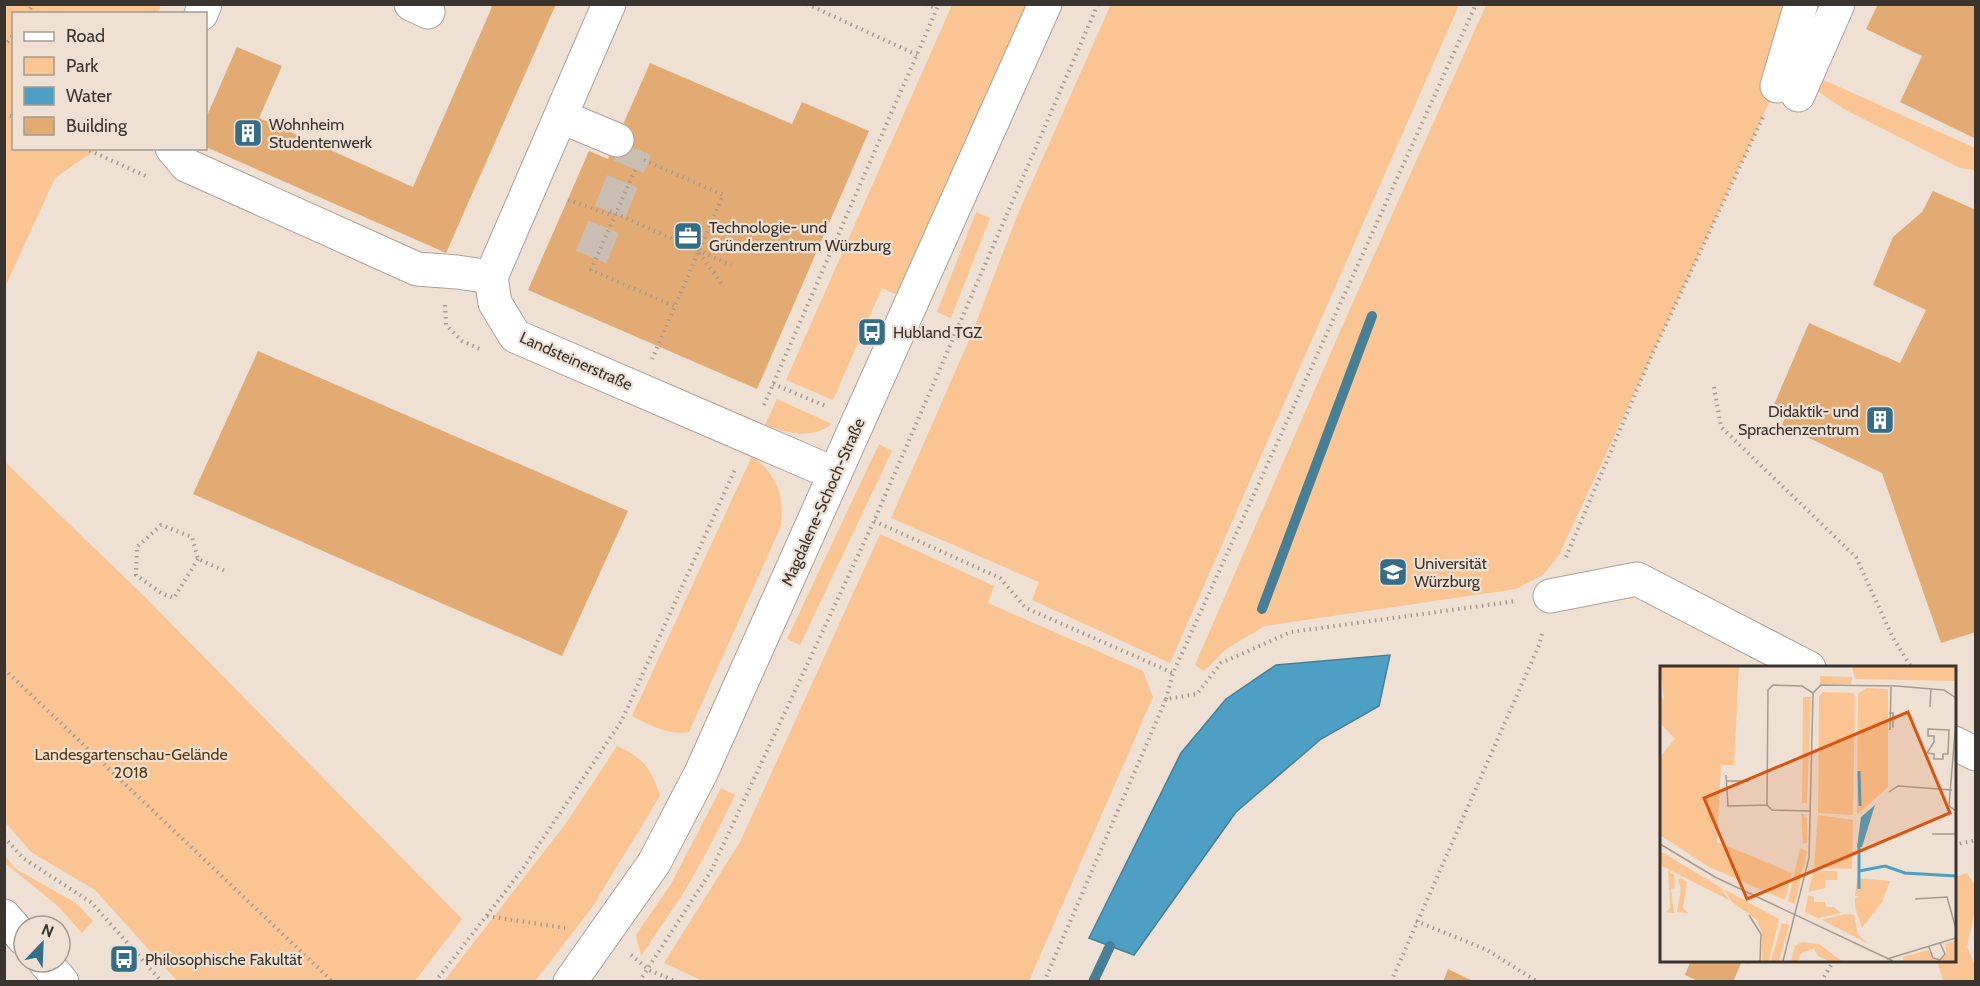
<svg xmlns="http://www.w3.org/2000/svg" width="1980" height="986" font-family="Cabin,sans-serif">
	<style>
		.green { fill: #fac592 }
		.water { fill: #4d9fc4; stroke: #477f97; stroke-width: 1.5 }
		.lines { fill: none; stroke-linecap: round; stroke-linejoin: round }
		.stream { stroke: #477f97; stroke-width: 10 }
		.building { fill: #e2ab74 }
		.minor-tunnel { stroke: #cabeb2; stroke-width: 33; stroke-dasharray: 33 16; stroke-linecap: butt }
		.minor-casing { stroke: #aea195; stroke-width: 35 }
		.path { stroke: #a69b91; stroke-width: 4; stroke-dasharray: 1.5 4.5; stroke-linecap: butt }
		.minor { stroke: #fff; stroke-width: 33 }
		.labels { text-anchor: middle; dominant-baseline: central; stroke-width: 4.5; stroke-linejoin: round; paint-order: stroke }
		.poi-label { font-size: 16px; fill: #3a342f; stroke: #eee0d3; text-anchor: start }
		.street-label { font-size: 16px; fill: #3a342f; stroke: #eee0d3 }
		.park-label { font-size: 16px; fill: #5b360a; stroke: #eee0d3 }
		.inset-river { fill: none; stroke: #4d9fc4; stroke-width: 3 }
		.inset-road { fill: none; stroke: #a69b91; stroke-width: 1.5 }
		.view { fill: #d75510; fill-opacity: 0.15; stroke: #d75510; stroke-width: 3 }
		.inset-edge { fill: none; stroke: #3a342f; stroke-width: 3 }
	</style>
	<rect width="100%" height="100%" fill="#eee0d3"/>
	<!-- green -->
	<g class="green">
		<polygon points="5,4 161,5 157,13 14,14 14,148 97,149 55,178 5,287"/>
		<polygon points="1111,4 1459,5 1170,663 1032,600 1039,582 891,518 973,331 1017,216"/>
		<polygon points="952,5 1026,5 897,295 882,288 833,400 786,380"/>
		<polygon points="1486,5 1789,5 1777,86 1559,555 1543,575 1516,589 1265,626 1226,649 1204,671 1195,665 1345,320"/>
		<polygon points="1815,76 1975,148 1975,170 1960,168 1844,109 1811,87"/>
		<polygon points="976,212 990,218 951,318 937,312"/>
		<path d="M777,399L832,424C810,440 788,433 765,425Z"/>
		<polygon points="879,444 892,451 800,645 787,639"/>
		<path d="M752,456C778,476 784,495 781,526L689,732C670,736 649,725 632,716Z"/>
		<polygon points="5,462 144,596 462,919 415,981 177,981 95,890 31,852 5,822"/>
		<polygon points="880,534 994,586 988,603 1143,671 1153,697 1029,981 705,982 664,963 740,842"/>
		<path d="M617,746C644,758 651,768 660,796L591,909L535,981H444L567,822Z"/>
		<polygon points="721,788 735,795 709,848 684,892 641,956 636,935 671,884"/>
		<polygon points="5,856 16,869 76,903 93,921 82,933 59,907 5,863"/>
		<polygon points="1967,873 1975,886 1975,910 1967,947 1975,965 1975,981 1943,981 1937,961 1954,960 1955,877"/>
	</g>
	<!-- water -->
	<polygon class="water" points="1390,655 1379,706 1321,739 1236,812 1134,955 1089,938 1181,753 1226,699 1276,665"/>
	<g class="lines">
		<!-- stream -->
		<g class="stream">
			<polyline points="1262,609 1372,316"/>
			<polyline points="1093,982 1110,946"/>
		</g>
	</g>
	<!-- building -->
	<g class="building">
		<polygon points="488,4 556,4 446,253 206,147 206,118 237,47 282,66 259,118 413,187 492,7"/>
		<polygon points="1878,4 1976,4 1976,139 1900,102 1922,56 1866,29"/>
		<polygon points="650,63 792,124 802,102 869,131 757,389 528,290 589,151 608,159"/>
		<polygon points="1933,191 1974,209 1976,205 1976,632 1941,643 1882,473 1782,425 1786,415 1773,407 1809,323 1900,363 1926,310 1873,285 1893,237 1922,212"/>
		<polygon points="258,351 628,511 562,656 193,494"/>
		<polygon points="1691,960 1750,960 1748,964 1742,961 1733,982 1700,982 1685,975"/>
		<polygon points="1448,969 1475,982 1443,982"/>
	</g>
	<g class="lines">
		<!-- minor-tunnel -->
		<polyline class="minor-tunnel" points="591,257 636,149"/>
		<!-- minor casing -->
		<g class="minor-casing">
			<g id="minor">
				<polyline points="411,4 428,12"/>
				<polyline points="609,4 491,277 495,303 515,336 835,474"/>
				<polyline points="201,14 205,4"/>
				<polyline points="1777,86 1801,4"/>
				<polyline points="1798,95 1838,4"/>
				<polyline points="562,117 617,140"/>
				<polyline points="172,148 186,165 417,269 457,272 491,277"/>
				<polyline points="1550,596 1637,579 1809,668"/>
				<polyline points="1954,743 1976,754"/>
				<polyline points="4,916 24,939"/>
				<polyline points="45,962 62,982"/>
				<polyline points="570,982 654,863 701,773 1045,4"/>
			</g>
		</g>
		<!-- path -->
		<g class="path">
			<polyline points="807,4 917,55"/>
			<polyline points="926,4 937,9"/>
			<polyline points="27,14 33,4"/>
			<polyline points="4,47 14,34"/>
			<polyline points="4,114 14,117"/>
			<polyline points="84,148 148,177"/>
			<polyline points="644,160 723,195 652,359"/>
			<polyline points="635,170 591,270 674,306"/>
			<polyline points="568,200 614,216"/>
			<polyline points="610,211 731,265"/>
			<polyline points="699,253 722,284"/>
			<polyline points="445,305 446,325 462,341 482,350"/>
			<polyline points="773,384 828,407"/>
			<polyline points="1714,387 1721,427 1856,557 1893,638 1912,668"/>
			<polyline points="764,405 939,4"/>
			<polyline points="874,521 1000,578 1026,608 1173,673"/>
			<polyline points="1566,557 1650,359 1764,115"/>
			<polyline points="198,559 174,598 161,593 136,575 137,547 161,525 192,537 198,559 225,571"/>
			<polyline points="4,669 333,982"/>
			<polyline points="1166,699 1173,673 1476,4"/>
			<polyline points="4,837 23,858 92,903 162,982"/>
			<polyline points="1954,845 1976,840"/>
			<polyline points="487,916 565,928"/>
			<polyline points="1416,921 1487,950 1538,982"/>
			<polyline points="631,955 649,970 677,982"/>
			<polyline points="435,982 522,870 622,720 736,467"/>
			<polyline points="639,982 711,871 874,521 1098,4"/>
			<polyline points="1044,982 1166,699 1197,694 1221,663 1291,632 1517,601"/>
			<polyline points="1391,982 1539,645 1543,630"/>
			<polyline points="1821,982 1834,960"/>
		</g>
		<!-- minor -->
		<use href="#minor" class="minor"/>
	</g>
	<!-- icons -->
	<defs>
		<g id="building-square" transform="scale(1.5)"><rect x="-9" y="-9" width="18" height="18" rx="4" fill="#346d87" stroke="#eee0d3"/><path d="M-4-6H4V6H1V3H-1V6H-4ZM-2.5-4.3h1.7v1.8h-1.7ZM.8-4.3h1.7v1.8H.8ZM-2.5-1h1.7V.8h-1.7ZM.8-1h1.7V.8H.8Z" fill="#fff"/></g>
		<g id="office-square" transform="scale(1.5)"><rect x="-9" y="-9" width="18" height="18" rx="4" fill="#346d87" stroke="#eee0d3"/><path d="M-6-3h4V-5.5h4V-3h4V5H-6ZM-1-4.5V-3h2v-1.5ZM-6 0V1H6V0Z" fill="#fff"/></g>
		<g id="bus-square" transform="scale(1.5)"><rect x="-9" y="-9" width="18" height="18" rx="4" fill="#346d87" stroke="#eee0d3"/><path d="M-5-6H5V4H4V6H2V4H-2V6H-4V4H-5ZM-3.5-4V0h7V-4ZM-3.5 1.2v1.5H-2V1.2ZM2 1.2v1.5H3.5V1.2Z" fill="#fff"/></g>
		<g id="university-square" transform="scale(1.5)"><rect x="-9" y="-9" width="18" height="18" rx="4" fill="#346d87" stroke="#eee0d3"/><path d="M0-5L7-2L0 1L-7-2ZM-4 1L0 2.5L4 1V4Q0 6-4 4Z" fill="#fff"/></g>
	</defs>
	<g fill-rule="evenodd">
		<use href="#building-square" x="248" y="133"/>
		<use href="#office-square" x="688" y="236"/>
		<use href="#bus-square" x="872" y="332"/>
		<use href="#building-square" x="1880" y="420"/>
		<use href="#university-square" x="1393" y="572"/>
		<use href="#bus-square" x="124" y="959"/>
	</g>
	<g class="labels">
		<!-- poi labels -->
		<g class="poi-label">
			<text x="269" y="124">Wohnheim<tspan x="269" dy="18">Studentenwerk</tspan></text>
			<text x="709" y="227">Technologie- und<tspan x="709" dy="18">Gründerzentrum Würzburg</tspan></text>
			<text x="893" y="332">Hubland TGZ</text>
			<text x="1859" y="411" text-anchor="end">Didaktik- und<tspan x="1859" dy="18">Sprachenzentrum</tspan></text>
			<text x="1414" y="563">Universität<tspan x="1414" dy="18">Würzburg</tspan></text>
			<text x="145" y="959">Philosophische Fakultät</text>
		</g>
		<!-- street labels -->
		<g class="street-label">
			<text transform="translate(576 361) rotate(24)">Landsteinerstraße</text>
			<text transform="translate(823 502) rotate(-66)">Magdalene-Schoch-Straße</text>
		</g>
		<!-- park labels -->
		<g class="park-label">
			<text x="131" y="754">Landesgartenschau-Gelände<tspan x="131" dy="18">2018</tspan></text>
		</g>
	</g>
	<!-- overview -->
	<g transform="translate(1660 666)">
		<rect width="296" height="296" fill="#eee0d3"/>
		<path d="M0,0H79L74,99H61L57,176L132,207L125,234L49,201L0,169V91L15,73L0,57V28L4,35ZM192,0H295V15L195,13ZM160,10L192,11L191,18H160ZM206,22L228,23V121L197,149L198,28ZM163,26L194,27L195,32L193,149L158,147L159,30ZM143,31H151L147,137H142ZM141,146L147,152V177L143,178ZM158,149L193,154L192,203L154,202ZM140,182L147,185L135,238L128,235ZM0,185L60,221L69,234L0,199ZM8,204L14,209L15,222L11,223L14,247L6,246L10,242ZM154,205H177V214H165V222L148,226ZM21,212L27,216L23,242L28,247L17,246L21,223L18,214ZM197,212L230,215L222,236L202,262L195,241V232L200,231L195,230ZM64,223L119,253L109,295H102V267L97,254L72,236ZM148,229L154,231V236H165L166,241H174L181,247L158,252L145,246ZM186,248L194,249L198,268L207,277L162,254ZM122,257L129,259L119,295H111ZM295,275V295H243V291L268,284L276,295L287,288L285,278ZM142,276L159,278L182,295H169L158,290L154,283L141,287L138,295H131L135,280Z" fill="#fac592"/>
		<path d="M215,139L202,181H197L201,151Z" fill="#4d9fc4"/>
		<path class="inset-river" d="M199,105L200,140M199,205L225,200L245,207L296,210M199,223V181"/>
		<path class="inset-road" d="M153,27L161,19L236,20L284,24L296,32M270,41L271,22M229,47H233V62M296,54L289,140L296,145M268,63L289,64L288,88H283V93H274V88L267,87L274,76V70H268ZM230,64L231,21M66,109L68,140L107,139M66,115H89M229,126L238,120L292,124M151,145L112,144L107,139L108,24L113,19L142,20L153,27M272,168H296M0,178L55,211L233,295M255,233L287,231L296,263M89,249L101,268L100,295M269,281L273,292L280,294L285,288L280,277M227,293L296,272M123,295L149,192L153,27"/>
		<path class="view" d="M248,46L290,147L87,233L44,132Z"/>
		<rect width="296" height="296" class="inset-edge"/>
	</g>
	<!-- border -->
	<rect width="1980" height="986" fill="none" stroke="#3a342f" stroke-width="12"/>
	<!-- legend -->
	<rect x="12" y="12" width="195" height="138" fill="#eee0d3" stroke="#a69b91" stroke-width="1.5"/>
	<rect x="24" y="32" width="30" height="9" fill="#ffffff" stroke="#a69b91" stroke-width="1.5"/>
	<text x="66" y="42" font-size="18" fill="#3a342f">Road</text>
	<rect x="24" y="57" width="30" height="18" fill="#fac592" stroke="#a69b91" stroke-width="1.5"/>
	<text x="66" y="72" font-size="18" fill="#3a342f">Park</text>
	<rect x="24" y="87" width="30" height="18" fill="#4d9fc4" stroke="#a69b91" stroke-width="1.5"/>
	<text x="66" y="102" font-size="18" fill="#3a342f">Water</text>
	<rect x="24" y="117" width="30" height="18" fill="#e2ab74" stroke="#a69b91" stroke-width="1.5"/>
	<text x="66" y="132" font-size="18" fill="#3a342f">Building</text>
	<!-- north arrow -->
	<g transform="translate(42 944) rotate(23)"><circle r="28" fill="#eee0d3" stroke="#a69b91" stroke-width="1.5"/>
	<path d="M0-4.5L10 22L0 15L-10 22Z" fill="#346d87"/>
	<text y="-9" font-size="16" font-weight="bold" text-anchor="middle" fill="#3a342f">N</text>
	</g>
</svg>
